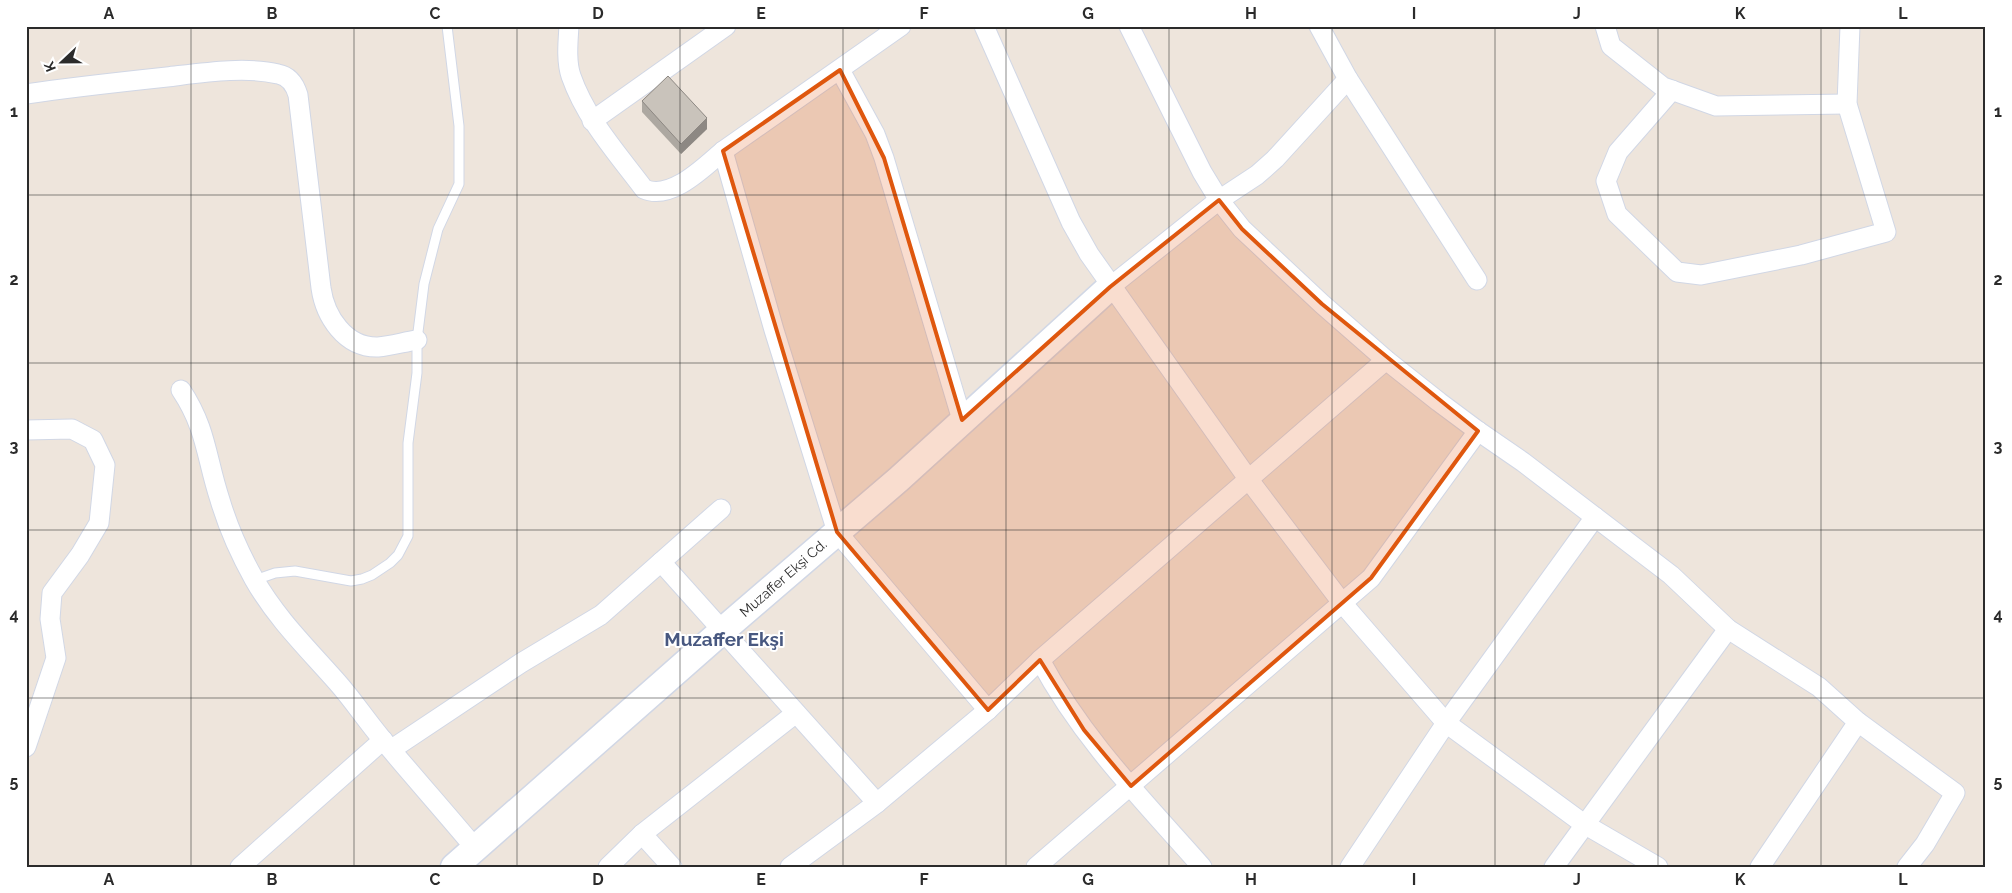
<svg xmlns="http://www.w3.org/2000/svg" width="2012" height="893" font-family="Raleway,sans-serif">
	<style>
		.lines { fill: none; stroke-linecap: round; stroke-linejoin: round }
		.lane-casing { stroke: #d1d7e5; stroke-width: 11 }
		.street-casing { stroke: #d1d7e5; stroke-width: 21 }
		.secondary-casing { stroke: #d1d7e5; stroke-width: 29 }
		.lane { stroke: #fff; stroke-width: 9 }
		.street { stroke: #fff; stroke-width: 19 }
		.secondary { stroke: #fff; stroke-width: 26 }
		.wall { fill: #ada8a1 }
		.shaded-wall { fill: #8d8883 }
		.building { fill: #c9c3bb; stroke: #8d8883 }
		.marked { fill: #df570e; fill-opacity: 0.2; stroke: #df570e; stroke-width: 4; stroke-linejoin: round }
		.grid { fill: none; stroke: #2b2b2b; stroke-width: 1; stroke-opacity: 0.55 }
		.labels { text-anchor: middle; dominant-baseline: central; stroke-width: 4; stroke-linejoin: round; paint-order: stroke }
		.street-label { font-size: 14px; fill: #2b2b2b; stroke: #fff }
		.district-label { font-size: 19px; font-weight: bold; fill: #485880; stroke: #fff }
		.neatline { fill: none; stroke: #2b2b2b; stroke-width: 2 }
		.grid-label { font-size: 16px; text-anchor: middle; font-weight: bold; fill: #2b2b2b }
	</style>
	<rect width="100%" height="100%" fill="#eee5dc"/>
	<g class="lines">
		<!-- lane casing -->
		<g class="lane-casing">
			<polyline id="lane" points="255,580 275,573 295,571 351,581 362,579 372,575 390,563 398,555 408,536 408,443 417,373 417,340 424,284 438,229 459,184 459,126 447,26"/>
		</g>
		<!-- street casing -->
		<g class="street-casing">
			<g id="street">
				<path d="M569,26C568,42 566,61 571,76C586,119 617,153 644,189C671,201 704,167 723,151L901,26"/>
				<polyline points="984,26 1071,222 1089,254 1249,480 1343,604 1446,723 1584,824 1658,867"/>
				<polyline points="1129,26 1202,172 1219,200 1242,229 1322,304 1386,360 1439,402 1478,431 1523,462 1671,575 1728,629 1819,687 1858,722 1955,793 1925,844 1907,867"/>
				<polyline points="1319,26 1348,79 1477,280"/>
				<polyline points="1605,26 1611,46 1663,87 1716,106 1847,104"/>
				<polyline points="840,70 875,134 884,158 962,420"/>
				<polyline points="1672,90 1618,152 1606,181 1617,214 1677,272 1701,275 1801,255 1886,232 1847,104 1850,26"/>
				<path d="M26,94C73,87 120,82 167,77C201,73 245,66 278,74C289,76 295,85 298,95L321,288C325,316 345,348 378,347C391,346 404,342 417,340"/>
				<polyline points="592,121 726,26"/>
				<polyline points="723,151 774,330 837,532 988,710"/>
				<polyline points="1110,287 1219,200 1257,175 1275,159 1348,79"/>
				<path d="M181,390C207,429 206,458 220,500C228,527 240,554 254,579C276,618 308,649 337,682C353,700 366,720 382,739C412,775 444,811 475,848"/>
				<polyline points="26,430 72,429 93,440 105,465 99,523 80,555 52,593 50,619 56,658 26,747"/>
				<polyline points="661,562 877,803"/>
				<path d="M1040,660C1083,740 1143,800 1202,867"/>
				<polyline points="392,749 521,663 601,615 721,509"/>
				<polyline points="642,834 672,867"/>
				<polyline points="240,867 383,740"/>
				<polyline points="608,867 642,834 796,713"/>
				<polyline points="790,867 877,803 988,710 1040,660 1386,360"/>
				<polyline points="1036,867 1371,578 1478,431"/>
				<polyline points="1350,867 1446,723 1595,517"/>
				<polyline points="1554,867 1728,629"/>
				<polyline points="1760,867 1858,722"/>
			</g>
		</g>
		<!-- secondary casing -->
		<g class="secondary-casing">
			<polyline id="secondary" points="454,867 722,631 899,479 1110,287"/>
		</g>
		<!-- lane -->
		<use href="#lane" class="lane"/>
		<!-- street -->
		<use href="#street" class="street"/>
		<!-- secondary -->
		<use href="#secondary" class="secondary"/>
	</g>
	<!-- wall -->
	<polygon class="wall" points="642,101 707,129 681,154 642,112"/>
	<!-- shaded-wall -->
	<polygon class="shaded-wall" points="707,118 707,129 681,154 681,144"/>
	<!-- building -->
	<polygon class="building" points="668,76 707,118 681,144 642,101"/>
	<!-- marked area -->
	<path class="marked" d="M840,70L884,158L962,420L1110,287L1219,200L1242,229L1322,304L1478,431L1371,578L1131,786L1084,730L1040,660L988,710L837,532L723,151Z"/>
	<!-- grid -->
	<path class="grid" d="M191,26V867M354,26V867M517,26V867M680,26V867M843,26V867M1006,26V867M1169,26V867M1332,26V867M1495,26V867M1658,26V867M1821,26V867M26,195H1986M26,363H1986M26,530H1986M26,698H1986"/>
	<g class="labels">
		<!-- street labels -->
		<g class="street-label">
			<text transform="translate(783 578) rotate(-41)">Muzaffer Ekşi Cd.</text>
		</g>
		<!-- district labels -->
		<g class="district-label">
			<text x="724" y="639">Muzaffer Ekşi</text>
		</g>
	</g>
	<!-- border -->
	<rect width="2012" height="893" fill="none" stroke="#ffffff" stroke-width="55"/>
	<!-- north arrow -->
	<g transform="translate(62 62) rotate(248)" stroke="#ffffff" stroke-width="4" paint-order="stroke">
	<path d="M0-4L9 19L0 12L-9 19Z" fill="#2b2b2b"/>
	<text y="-8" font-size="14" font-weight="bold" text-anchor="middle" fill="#2b2b2b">K</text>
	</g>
	<rect x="28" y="28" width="1956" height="838" class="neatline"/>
	<g class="grid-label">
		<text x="109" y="19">A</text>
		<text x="272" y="19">B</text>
		<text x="435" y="19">C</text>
		<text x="598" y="19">D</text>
		<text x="761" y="19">E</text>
		<text x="924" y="19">F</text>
		<text x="1088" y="19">G</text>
		<text x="1251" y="19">H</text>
		<text x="1414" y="19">I</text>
		<text x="1577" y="19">J</text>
		<text x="1740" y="19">K</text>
		<text x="1903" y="19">L</text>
		<text x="14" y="117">1</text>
		<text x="1998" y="117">1</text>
		<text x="14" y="285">2</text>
		<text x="1998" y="285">2</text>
		<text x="14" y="452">3</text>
		<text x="1998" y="452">3</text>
		<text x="14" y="620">4</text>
		<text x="1998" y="620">4</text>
		<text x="14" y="787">5</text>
		<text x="1998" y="787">5</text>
		<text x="109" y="885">A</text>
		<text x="272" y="885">B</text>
		<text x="435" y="885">C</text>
		<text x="598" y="885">D</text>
		<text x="761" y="885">E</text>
		<text x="924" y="885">F</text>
		<text x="1088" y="885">G</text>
		<text x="1251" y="885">H</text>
		<text x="1414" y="885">I</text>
		<text x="1577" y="885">J</text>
		<text x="1740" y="885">K</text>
		<text x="1903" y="885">L</text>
	</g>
</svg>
